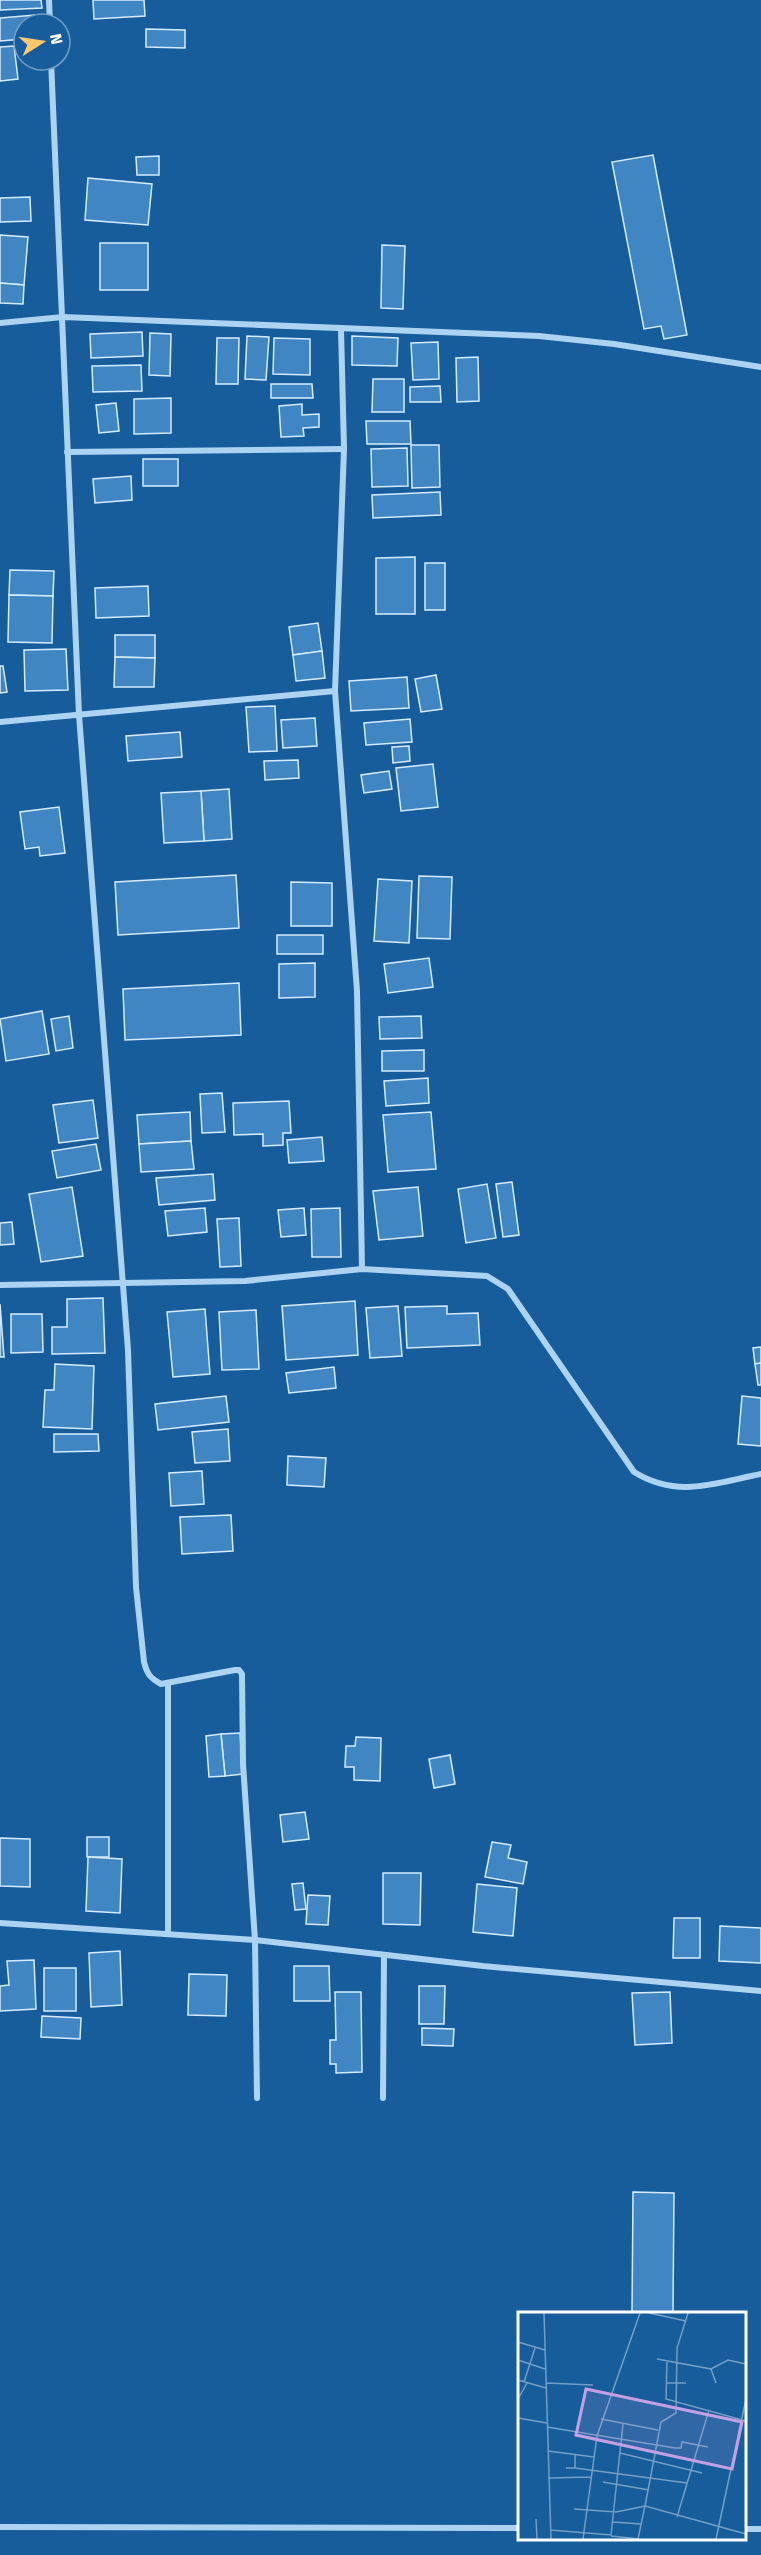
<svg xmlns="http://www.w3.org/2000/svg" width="761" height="2555" font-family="'Fira Sans',sans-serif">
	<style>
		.building { fill: #4086c2; stroke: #d5ebfc; stroke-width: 1.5 }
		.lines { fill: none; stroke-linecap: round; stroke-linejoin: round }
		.minor { stroke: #add3f2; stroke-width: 6 }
		.inset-road { fill: none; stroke: #749ec3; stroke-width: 1.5 }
		.view { fill: #c4a0e2; fill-opacity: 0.15; stroke: #c4a0e2; stroke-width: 3 }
		.inset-edge { fill: none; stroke: #fff; stroke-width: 3 }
	</style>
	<rect width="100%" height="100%" fill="#175d9b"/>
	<!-- building -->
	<g class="building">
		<polygon points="0,0 41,0 42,8 0,10"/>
		<polygon points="93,0 144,0 145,16 94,19"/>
		<polygon points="35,15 35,24 24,24 24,39 0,41 0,18"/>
		<polygon points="146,29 185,30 185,48 146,47"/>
		<polygon points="14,46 18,79 0,81 0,47"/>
		<polygon points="653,155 687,335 664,339 661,326 644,329 612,162"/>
		<polygon points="159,156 159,175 137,175 136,157"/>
		<polygon points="88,178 152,184 148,225 85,220"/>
		<polygon points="30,197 31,221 0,222 0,198"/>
		<polygon points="0,235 28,237 24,285 0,283"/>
		<rect x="100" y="243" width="48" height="47"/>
		<polygon points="382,245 405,246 403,309 381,308"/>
		<polygon points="0,283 24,285 23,304 0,303"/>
		<polygon points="142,332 143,356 91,358 90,334"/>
		<polygon points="150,333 171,334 170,376 149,375"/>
		<polygon points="247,336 269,337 266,380 245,379"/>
		<polygon points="352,336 398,338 397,366 352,365"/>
		<polygon points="217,338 239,338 238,384 216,384"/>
		<polygon points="274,338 310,339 310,375 273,374"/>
		<polygon points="438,342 439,379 413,380 411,343"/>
		<polygon points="478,357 479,401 457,402 456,358"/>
		<polygon points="141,365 142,391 93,392 92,366"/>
		<polygon points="373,379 404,379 404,412 372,412"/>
		<polygon points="271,384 312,384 313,398 271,398"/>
		<polygon points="440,386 441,402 410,402 410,387"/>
		<polygon points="171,398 171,433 134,434 134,399"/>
		<polygon points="116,403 119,431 99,433 96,405"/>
		<polygon points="302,404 302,415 319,414 319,427 303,428 304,436 281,437 279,406"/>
		<polygon points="366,421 410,421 411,444 367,444"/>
		<polygon points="411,445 439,445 440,487 412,488"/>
		<polygon points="407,448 408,486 372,487 371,449"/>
		<rect x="143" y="459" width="35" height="27"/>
		<polygon points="131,476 132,500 95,503 93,479"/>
		<polygon points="440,492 441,515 373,518 372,495"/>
		<polygon points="415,557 415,614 376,614 376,558"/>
		<rect x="425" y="563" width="20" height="47"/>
		<polygon points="10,570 54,571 53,596 9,595"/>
		<polygon points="148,586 149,616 96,618 95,588"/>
		<polygon points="9,595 53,596 52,643 8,642"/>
		<polygon points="318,623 322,651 293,655 289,627"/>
		<polygon points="115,635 155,635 155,658 115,657"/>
		<polygon points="66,649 68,690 25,691 24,650"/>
		<polygon points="322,651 325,678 296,681 293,655"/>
		<polygon points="115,657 155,658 154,687 114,687"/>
		<polygon points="0,666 3,666 7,692 0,693"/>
		<polygon points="436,675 442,709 421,712 415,679"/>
		<polygon points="407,677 409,708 351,711 349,681"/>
		<polygon points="275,706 277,751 249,752 246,707"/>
		<polygon points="315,718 317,746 283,748 281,720"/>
		<polygon points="410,719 412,742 366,745 364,723"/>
		<polygon points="180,732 182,757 128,761 126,736"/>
		<polygon points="409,746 410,761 393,763 392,747"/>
		<polygon points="298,760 299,778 265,780 264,761"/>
		<polygon points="433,764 438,807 401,811 396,768"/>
		<polygon points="389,771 392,789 364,793 361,775"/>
		<polygon points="229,789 232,839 204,841 201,791"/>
		<polygon points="201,791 204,841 164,843 161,793"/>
		<polygon points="59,807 65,853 40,856 39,847 25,849 20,812"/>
		<polygon points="236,875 239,928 118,935 115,882"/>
		<polygon points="419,876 452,877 450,939 417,938"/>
		<polygon points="378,879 412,881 409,943 374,941"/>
		<polygon points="291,882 332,883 332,926 291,926"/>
		<rect x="277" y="935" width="46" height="19"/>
		<polygon points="429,958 433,987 388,993 384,964"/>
		<polygon points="315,963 315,997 279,998 279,964"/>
		<polygon points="239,983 241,1035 125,1040 123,989"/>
		<polygon points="42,1011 49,1054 6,1061 0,1019"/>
		<polygon points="69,1016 73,1048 56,1051 51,1019"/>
		<polygon points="421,1016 422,1038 380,1039 379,1017"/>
		<polygon points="424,1050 424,1071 382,1071 382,1051"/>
		<polygon points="428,1078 429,1103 386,1106 384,1081"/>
		<polygon points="222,1093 225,1132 202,1133 200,1094"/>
		<polygon points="93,1100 98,1138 59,1143 53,1105"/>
		<polygon points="289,1101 291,1133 283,1133 283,1145 263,1146 263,1134 234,1135 233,1103"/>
		<polygon points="190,1112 191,1141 139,1144 137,1115"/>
		<polygon points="431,1112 436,1169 388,1172 383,1115"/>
		<polygon points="322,1137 324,1161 289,1163 287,1140"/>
		<polygon points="191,1141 194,1169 141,1172 139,1144"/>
		<polygon points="96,1144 101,1170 57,1178 52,1151"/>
		<polygon points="213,1174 215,1200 159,1205 156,1178"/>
		<polygon points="512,1182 519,1235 503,1237 496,1184"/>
		<polygon points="487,1184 496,1238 466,1243 458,1189"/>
		<polygon points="72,1187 83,1256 41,1262 29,1194"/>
		<polygon points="418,1187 423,1236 379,1240 373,1191"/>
		<polygon points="205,1208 207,1232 168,1236 165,1211"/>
		<polygon points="304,1208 306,1235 281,1237 278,1210"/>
		<polygon points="340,1208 341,1257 312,1257 311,1209"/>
		<polygon points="239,1218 241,1266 220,1267 217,1219"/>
		<polygon points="12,1222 14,1244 0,1245 0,1223"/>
		<polygon points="103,1298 105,1353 52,1354 52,1327 67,1327 67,1299"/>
		<polygon points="355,1301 358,1355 286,1360 282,1306"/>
		<polygon points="0,1304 4,1357 0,1357"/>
		<polygon points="398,1306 402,1356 370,1358 366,1308"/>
		<polygon points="447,1306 447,1314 478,1313 480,1345 407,1348 405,1307"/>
		<polygon points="205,1309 210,1374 173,1377 167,1312"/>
		<polygon points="256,1310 259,1369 222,1370 219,1312"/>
		<polygon points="11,1314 42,1314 43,1352 11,1353"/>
		<polygon points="761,1347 761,1363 755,1364 753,1348"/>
		<polygon points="761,1363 761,1385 758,1385 755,1364"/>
		<polygon points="55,1364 94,1366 92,1429 43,1427 45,1390 54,1390"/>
		<polygon points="334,1367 336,1388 289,1393 286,1373"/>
		<polygon points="226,1396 229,1422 158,1430 155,1404"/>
		<polygon points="742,1396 761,1398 761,1446 738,1444"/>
		<polygon points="228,1429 230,1461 195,1463 192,1432"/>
		<polygon points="54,1434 98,1434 99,1451 54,1452"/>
		<polygon points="288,1456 326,1458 324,1487 287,1485"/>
		<polygon points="202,1471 204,1504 171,1506 169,1473"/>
		<polygon points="231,1515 233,1551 182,1554 180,1517"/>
		<polygon points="240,1733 243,1774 225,1776 221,1734"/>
		<polygon points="221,1734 225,1776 209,1777 206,1736"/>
		<polygon points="356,1737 381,1738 380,1781 354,1780 354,1767 345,1767 346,1746 355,1746"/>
		<polygon points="450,1755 455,1784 434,1788 429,1759"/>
		<polygon points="305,1812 309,1839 283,1842 280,1815"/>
		<rect x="87" y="1837" width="22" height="20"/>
		<polygon points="0,1838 30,1839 30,1887 0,1886"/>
		<polygon points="492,1842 511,1845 508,1858 527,1862 523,1884 485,1877"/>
		<polygon points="88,1857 122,1859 120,1913 86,1911"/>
		<polygon points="383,1873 421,1873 420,1925 383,1924"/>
		<polygon points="303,1883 306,1909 295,1910 292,1884"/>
		<polygon points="477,1884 517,1888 513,1936 473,1932"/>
		<polygon points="308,1895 330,1896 328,1925 306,1924"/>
		<polygon points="674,1918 700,1918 700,1958 673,1958"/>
		<polygon points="720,1926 761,1928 761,1963 719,1961"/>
		<polygon points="120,1951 122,2005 91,2007 89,1953"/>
		<polygon points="34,1960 36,2009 0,2011 0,1986 9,1985 7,1961"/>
		<polygon points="294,1966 329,1966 330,2001 294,2001"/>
		<rect x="44" y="1968" width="32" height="43"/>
		<polygon points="189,1974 227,1975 226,2016 188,2015"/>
		<polygon points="419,1986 445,1986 444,2024 419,2024"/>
		<polygon points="335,1992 361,1992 362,2072 336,2073 336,2064 330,2064 330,2040 336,2040"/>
		<polygon points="670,1992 672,2043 635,2045 632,1993"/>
		<polygon points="42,2016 81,2018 80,2039 41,2037"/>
		<polygon points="422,2028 454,2029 453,2046 422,2045"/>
		<polygon points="633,2192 674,2193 673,2314 632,2314"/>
	</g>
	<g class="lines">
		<!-- minor -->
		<g class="minor">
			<polyline points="49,0 50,24"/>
			<path d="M51,60L79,715L128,1350L136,1587L144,1662C147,1674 150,1678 161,1684L235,1670H239L242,1674L243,1764L255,1940L257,2098"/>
			<polyline points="0,323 63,317 539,336 614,344 761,367"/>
			<polyline points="341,329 344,449 335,691 357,991 362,1269"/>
			<polyline points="67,452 344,449"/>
			<polyline points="0,722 335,691"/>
			<path d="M0,1285L245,1281L362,1269L487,1276L508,1289L634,1472C678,1499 715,1483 761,1474"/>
			<polyline points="0,1923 255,1940 483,1966 761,1991"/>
			<polyline points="168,1934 168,1683"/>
			<polyline points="383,2098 384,1955"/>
			<polyline points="0,2527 520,2528"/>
			<polyline points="744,2529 761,2529"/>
		</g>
	</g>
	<!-- overview -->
	<g transform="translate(518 2312)">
		<rect width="228" height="228" fill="#175d9b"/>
		<path class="inset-road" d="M26,1L33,227M131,1L168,9M170,1L159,36L158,101L143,110L127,194L228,222M0,30L27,38M139,47L193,57L198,71M0,48L27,57M149,50L148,87L228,109M193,57L210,48L228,52M0,68L28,76M6,70L17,36M28,71L75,73M148,71H168M0,87L9,71M0,106L29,111M83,107L140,118M29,115L157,136H163L164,130L190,135M30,139L76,145M102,141L184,161M48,156H57V142M57,156L169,171M30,166L73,165M85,170L131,178M56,197L98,200L127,194L120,227M159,205L191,98M18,207L19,227M95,210L123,212M32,218L93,223L105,112M93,224L121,227M65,227L79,124L122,1M198,227L228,87"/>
		<path class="view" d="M68,77L224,110L214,157L58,123Z"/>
		<rect width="228" height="228" class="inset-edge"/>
	</g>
	<!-- north arrow -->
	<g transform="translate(42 42) rotate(78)"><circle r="28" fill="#175d9b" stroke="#749ec3" stroke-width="1.5"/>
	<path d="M0-4.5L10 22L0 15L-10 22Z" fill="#ffc76e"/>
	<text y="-9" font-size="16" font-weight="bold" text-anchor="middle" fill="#ffffff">N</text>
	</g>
</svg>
